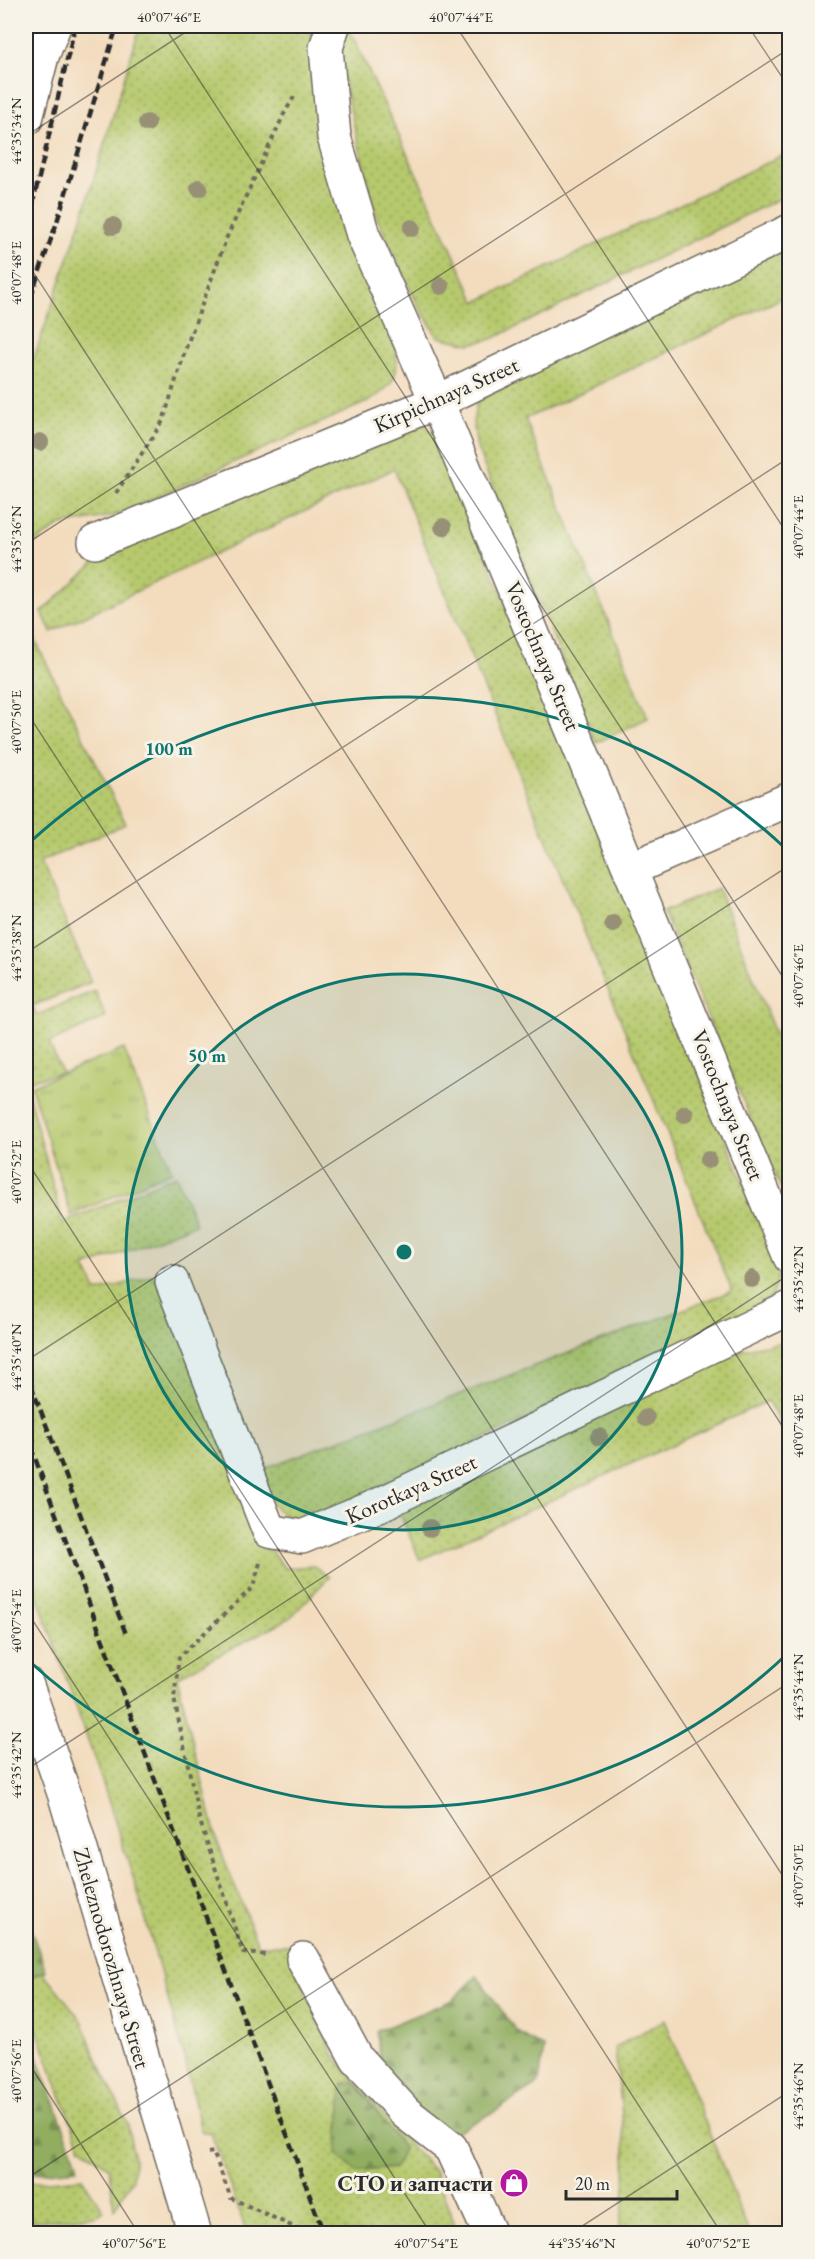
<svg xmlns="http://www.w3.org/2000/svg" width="815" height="2259" font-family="'EB Garamond',serif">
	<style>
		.grass { fill: url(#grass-dots); stroke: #707a4c; stroke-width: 1.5 }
		.forest { fill: url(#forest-firs); stroke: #5e6c46; stroke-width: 1.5 }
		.park { fill: url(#park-tufts); stroke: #707a4c; stroke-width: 1.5 }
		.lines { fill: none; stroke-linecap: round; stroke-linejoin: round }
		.minor-casing { stroke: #71695e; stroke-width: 36 }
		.major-casing { stroke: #71695e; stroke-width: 36 }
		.path { stroke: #71695e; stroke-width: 4; stroke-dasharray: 4.5 4.5; stroke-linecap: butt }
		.minor { stroke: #fff; stroke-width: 33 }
		.major { stroke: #fff; stroke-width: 33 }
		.rail { stroke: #2b2b2b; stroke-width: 4.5; stroke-dasharray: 9 4.5; stroke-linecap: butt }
		.tree { fill: #989076 }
		.ticks { fill: none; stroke: #2b2b2b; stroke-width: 1.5; stroke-opacity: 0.45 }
		.ring { fill: none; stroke: #0f766e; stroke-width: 3 }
		.labels { text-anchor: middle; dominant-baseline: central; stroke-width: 6; stroke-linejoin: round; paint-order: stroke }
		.street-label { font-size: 22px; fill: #2b2b2b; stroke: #f7f3e8 }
		.poi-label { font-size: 22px; font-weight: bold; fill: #2b2b2b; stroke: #f7f3e8; text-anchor: end }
		.centre { fill: #0f766e; stroke: #f7f3e8; stroke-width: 3 }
		.ring-label { font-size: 18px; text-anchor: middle; font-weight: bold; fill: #0f766e; stroke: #f7f3e8; stroke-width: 6; stroke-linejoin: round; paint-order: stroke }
		.neatline { fill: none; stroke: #2b2b2b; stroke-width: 2 }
		.ticks-label { font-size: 15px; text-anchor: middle; fill: #2b2b2b }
	</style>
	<defs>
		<pattern id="grass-dots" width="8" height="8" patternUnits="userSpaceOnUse" patternTransform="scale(1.5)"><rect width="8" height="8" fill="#b6c96d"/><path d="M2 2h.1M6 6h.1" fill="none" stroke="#94a35a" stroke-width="1.8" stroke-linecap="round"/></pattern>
		<pattern id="forest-firs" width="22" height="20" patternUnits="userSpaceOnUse" patternTransform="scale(1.5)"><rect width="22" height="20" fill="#90ad60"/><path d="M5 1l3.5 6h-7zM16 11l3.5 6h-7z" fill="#768d4f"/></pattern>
		<pattern id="park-tufts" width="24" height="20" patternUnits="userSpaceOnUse" patternTransform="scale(1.5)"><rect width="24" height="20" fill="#b6c96d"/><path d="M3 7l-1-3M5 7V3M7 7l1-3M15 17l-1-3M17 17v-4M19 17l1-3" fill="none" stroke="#94a35a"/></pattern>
	</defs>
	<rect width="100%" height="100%" fill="#f7f3e8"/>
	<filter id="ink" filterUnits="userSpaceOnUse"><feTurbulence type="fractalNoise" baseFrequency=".0167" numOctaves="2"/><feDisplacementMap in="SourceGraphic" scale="12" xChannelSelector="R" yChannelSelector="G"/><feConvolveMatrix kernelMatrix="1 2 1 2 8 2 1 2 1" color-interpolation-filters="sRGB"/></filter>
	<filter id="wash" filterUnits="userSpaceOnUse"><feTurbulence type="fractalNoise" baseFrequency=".008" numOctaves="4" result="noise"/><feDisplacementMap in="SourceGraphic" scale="24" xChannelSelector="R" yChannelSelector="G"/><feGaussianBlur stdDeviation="1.35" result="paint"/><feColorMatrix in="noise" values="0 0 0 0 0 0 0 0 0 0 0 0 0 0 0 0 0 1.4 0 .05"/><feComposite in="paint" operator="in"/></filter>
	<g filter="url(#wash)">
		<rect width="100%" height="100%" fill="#f3dcbd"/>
		<!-- grass -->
		<g class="grass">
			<path d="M140,26H311L316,101L396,345C400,375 395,385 369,401L117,515L61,525L26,549V381L81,221Z"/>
			<polygon points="348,26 476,302 789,152 789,194 492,339 470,344 438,337 417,303 376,216 336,50"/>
			<polygon points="789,234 789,295 525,419 648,718 596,743 477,448 473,422 477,401"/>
			<path d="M424,423L439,440L775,1259L779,1275L770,1304L744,1320L300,1523C270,1511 267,1499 260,1470L732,1291L394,469L51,632L42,612L114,544Z"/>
			<polygon points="26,605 35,640 126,824 40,862 91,982 32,1006 37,1015 95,991 106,1017 49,1043 62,1073 26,1081"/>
			<polygon points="718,888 789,1069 789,1203 773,1171 663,912"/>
			<polygon points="26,1086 63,1223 176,1175 196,1224 85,1267 97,1292 153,1275 176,1305 256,1532 285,1568 314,1566 329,1577 290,1618 177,1677 217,1841 258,1945 292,1945 303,1984 333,2054 398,2132 435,2172 458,2233 247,2233 211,2133 201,2131 186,2064 140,1899 102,1781 26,1563"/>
			<polygon points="782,1342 789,1345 789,1444 768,1401 420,1560 398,1509 744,1349"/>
			<polygon points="43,1972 83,2022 92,2048 128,2125 134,2160 133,2178 114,2209 109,2168 80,2146 26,2001 26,1978"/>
			<path d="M665,2020L749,2233H618C634,2174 620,2108 615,2047Z"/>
			<polygon points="82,2178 104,2211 96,2216 26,2222 26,2183"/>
		</g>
		<!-- forest -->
		<g class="forest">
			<polygon points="26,1916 46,1971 26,1978"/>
			<polygon points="477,1976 517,2032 544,2048 539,2083 494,2112 452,2134 422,2116 379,2059 377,2031 453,2000"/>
			<polygon points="26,2026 77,2163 77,2169 26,2174"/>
			<polygon points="355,2082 404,2149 394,2168 356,2172 337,2154 343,2083"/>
		</g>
		<!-- park -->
		<polygon class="park" points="124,1049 172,1171 71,1215 31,1086"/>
	</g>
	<g filter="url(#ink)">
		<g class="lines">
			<!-- minor casing -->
			<g class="minor-casing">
				<g id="minor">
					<polyline points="333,26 326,48 334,137 363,235 437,402 790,1257"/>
					<polyline points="26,119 42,56 54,26"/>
					<polyline points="95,542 437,402 790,231"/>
					<polyline points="631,869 790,799"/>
					<polyline points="172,1282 269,1531 302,1537 379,1505 790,1308"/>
					<polyline points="303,1959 357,2059 406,2113 451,2148 490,2234"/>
				</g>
			</g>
			<!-- major casing -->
			<g class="major-casing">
				<polyline id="major" points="26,1683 65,1796 195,2234"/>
			</g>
			<!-- path -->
			<g class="path">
				<polyline points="116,493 163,421 187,345 227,237 284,114 294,97"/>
				<polyline points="260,1563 253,1587 179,1657 174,1698 199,1818 243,1953 268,1955"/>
				<polyline points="208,2153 213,2152 231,2198 309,2234"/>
			</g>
			<!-- minor -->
			<use href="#minor" class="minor"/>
			<!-- major -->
			<use href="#major" class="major"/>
			<!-- rail -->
			<g class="rail">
				<polyline points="26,232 75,26"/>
				<polyline points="26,310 56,225 117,26"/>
				<polyline points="26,1372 126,1634"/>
				<polyline points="26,1410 34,1442"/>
				<polyline points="26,1434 324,2234"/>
			</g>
		</g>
		<!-- trees -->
		<g class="tree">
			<circle cx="147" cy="123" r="9"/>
			<circle cx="199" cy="188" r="9"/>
			<circle cx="113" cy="226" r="9"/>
			<circle cx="412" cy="228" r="9"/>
			<circle cx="441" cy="286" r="9"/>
			<circle cx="40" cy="442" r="9"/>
			<circle cx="443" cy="527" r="9"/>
			<circle cx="613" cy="924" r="9"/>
			<circle cx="685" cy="1114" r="9"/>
			<circle cx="708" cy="1160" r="9"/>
			<circle cx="752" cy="1279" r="9"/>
			<circle cx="646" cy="1418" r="9"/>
			<circle cx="599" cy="1437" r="9"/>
			<circle cx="430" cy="1528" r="9"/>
		</g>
	</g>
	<!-- ticks -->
	<path class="ticks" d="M164,26L790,988M456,26L790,538M748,26L790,89M26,136L195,26M26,261L790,1438M26,544L790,48M26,711L790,1887M26,953L790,457M26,1160L722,2234M26,1361L790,865M26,1610L431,2234M26,1770L790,1274M26,2059L139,2234M26,2179L790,1682M570,2234L790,2091"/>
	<!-- distance rings -->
	<circle cx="404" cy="1252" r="278" fill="#0f766e" fill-opacity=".12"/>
	<g class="ring">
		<circle cx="404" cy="1252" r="278"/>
		<path d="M786 1655A555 555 0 0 1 29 1661M29 843A555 555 0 0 1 786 849"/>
	</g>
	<!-- icons -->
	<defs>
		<g id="shop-disc" transform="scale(1.5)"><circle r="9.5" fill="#b5179e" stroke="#f7f3e8"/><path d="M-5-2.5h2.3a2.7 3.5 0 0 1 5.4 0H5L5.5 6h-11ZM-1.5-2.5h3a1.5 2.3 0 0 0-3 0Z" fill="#fff"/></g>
	</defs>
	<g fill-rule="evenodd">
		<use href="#shop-disc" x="514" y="2183"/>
	</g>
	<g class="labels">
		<!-- street labels -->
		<g class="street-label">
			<text transform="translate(446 395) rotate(-24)">Kirpichnaya Street</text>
			<text transform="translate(543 656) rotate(67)">Vostochnaya Street</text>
			<text transform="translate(728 1105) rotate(68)">Vostochnaya Street</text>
			<text transform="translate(411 1489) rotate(-24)">Korotkaya Street</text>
			<text transform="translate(112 1958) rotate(74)">Zheleznodorozhnaya Street</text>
		</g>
		<!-- poi labels -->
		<g class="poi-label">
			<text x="493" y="2183">СТО и запчасти</text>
		</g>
	</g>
	<circle cx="404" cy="1252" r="9" class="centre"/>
	<g class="ring-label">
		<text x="169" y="755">100 m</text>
		<text x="207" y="1062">50 m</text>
	</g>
	<!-- margin -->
	<rect width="815" height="2259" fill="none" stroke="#f7f3e8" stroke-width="66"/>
	<!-- scale -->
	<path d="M566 2190v9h111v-9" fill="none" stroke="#2b2b2b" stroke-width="3"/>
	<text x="575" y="2190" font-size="18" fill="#2b2b2b" stroke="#f7f3e8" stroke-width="4.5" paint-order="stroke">20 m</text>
	<rect x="33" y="33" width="749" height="2193" class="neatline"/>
	<g class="ticks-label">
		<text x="169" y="22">40°07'46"E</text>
		<text x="461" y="22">40°07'44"E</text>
		<text transform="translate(16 131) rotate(-90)" y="5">44°35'34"N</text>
		<text transform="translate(16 273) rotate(-90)" y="5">40°07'48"E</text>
		<text transform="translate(798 527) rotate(-90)" y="5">40°07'44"E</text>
		<text transform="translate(16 539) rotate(-90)" y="5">44°35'36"N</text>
		<text transform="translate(16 722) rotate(-90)" y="5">40°07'50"E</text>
		<text transform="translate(16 948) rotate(-90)" y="5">44°35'38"N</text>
		<text transform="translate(798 976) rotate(-90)" y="5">40°07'46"E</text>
		<text transform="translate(16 1172) rotate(-90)" y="5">40°07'52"E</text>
		<text transform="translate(798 1279) rotate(-90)" y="5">44°35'42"N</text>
		<text transform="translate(16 1357) rotate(-90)" y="5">44°35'40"N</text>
		<text transform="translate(798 1426) rotate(-90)" y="5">40°07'48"E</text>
		<text transform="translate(16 1621) rotate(-90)" y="5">40°07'54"E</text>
		<text transform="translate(798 1687) rotate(-90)" y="5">44°35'44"N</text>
		<text transform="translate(16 1765) rotate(-90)" y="5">44°35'42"N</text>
		<text transform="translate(798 1876) rotate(-90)" y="5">40°07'50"E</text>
		<text transform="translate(16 2071) rotate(-90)" y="5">40°07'56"E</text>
		<text transform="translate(798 2096) rotate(-90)" y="5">44°35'46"N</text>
		<text x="134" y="2248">40°07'56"E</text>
		<text x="426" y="2248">40°07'54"E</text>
		<text x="582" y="2248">44°35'46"N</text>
		<text x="718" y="2248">40°07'52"E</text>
	</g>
</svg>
